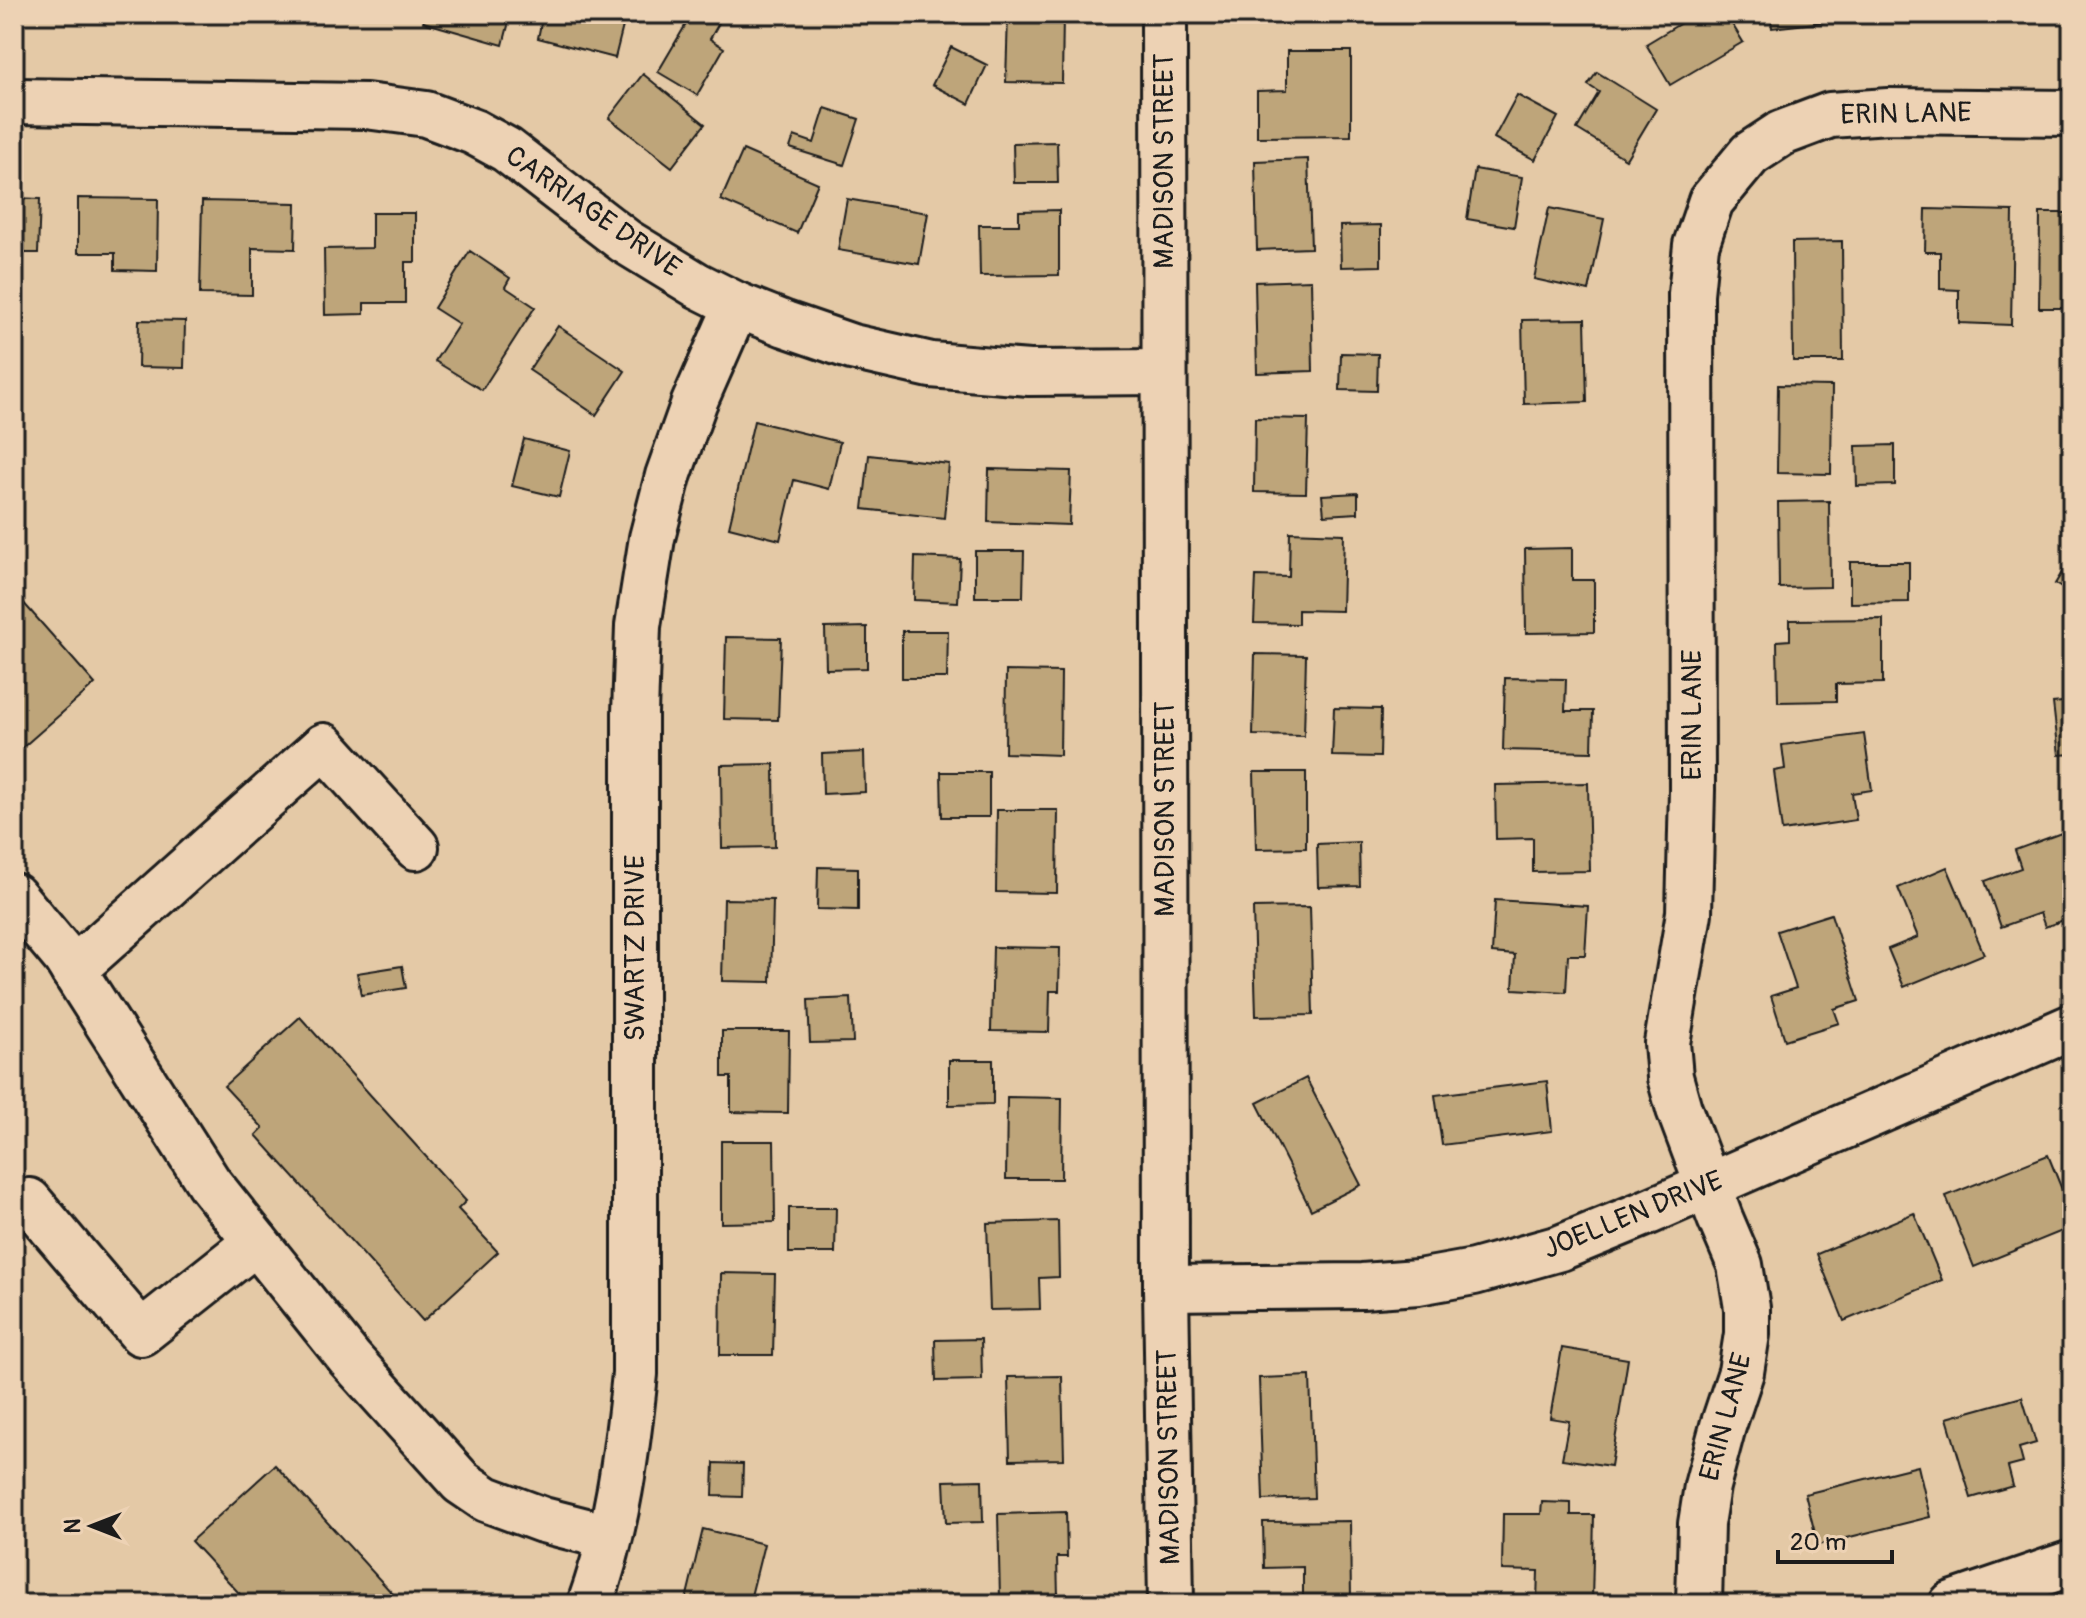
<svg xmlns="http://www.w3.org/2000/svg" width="2086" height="1618" font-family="Pangolin,sans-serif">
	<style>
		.building { fill: #bea57a; stroke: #1c1c1c; stroke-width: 2 }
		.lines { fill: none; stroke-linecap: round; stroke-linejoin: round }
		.minor-casing { stroke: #1c1c1c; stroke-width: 50 }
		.minor { stroke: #edd2b4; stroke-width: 44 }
		.labels { text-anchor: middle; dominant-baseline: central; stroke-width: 6; stroke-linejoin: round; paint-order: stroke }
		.street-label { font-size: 28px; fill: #1c1c1c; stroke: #edd2b4 }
	</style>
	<rect width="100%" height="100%" fill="#e4c9a6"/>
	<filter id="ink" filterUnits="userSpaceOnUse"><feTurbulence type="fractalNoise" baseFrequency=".0125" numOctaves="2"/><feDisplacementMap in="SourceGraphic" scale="16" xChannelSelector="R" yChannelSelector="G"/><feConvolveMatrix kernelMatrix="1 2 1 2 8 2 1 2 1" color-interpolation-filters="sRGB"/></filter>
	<g filter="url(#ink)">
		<!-- building -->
		<g class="building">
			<polygon points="426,14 511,14 503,45 423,22"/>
			<polygon points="543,14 626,14 615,58 538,38"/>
			<polygon points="692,14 703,14 719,23 710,39 724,48 697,95 658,72"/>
			<polygon points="1008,14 1063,14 1062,83 1006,82"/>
			<polygon points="1696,14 1726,14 1743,42 1670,85 1646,44"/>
			<polygon points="1770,14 1823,14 1824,22 1772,28"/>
			<rect x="1889" y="14" width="81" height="6"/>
			<rect x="2026" y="14" width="46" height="5"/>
			<polygon points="951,47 987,65 969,104 932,85"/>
			<polygon points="1287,51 1351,51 1351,136 1257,137 1257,91 1287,90"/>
			<polygon points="1597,72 1656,109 1626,159 1577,129 1599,92 1588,85"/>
			<polygon points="643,74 705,124 672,167 609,118"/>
			<polygon points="1517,95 1558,117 1535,160 1494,138"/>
			<polygon points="825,108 859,119 844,165 790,148 794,136 814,143"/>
			<polygon points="1057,142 1058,183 1014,183 1013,143"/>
			<polygon points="743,150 818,183 797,233 721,200"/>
			<polygon points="1308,159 1311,248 1257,250 1255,161"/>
			<polygon points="1475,169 1522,177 1514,227 1467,219"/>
			<polygon points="14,198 40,199 38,253 14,253"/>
			<polygon points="78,198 158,199 157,271 115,270 115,253 78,253"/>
			<polygon points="847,199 928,213 919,264 838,250"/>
			<polygon points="202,201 296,203 295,249 252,248 252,295 200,294"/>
			<polygon points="1549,208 1604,219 1589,291 1534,279"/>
			<polygon points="1926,209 2013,211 2011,325 1959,323 1959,290 1940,289 1940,252 1925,252"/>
			<polygon points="1059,210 1059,275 980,276 979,225 1019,225 1019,211"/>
			<polygon points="372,213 415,213 415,262 405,262 405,303 364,303 364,314 325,315 324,249 372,248"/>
			<polygon points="2040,213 2072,213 2072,308 2039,308"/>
			<polygon points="1381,225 1381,266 1341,267 1340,226"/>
			<polygon points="1842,241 1843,361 1793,361 1792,242"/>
			<polygon points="470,251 510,278 505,287 535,307 482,390 435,361 459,324 434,308"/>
			<polygon points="1311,280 1313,371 1257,373 1255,282"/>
			<polygon points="1585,319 1587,402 1524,404 1522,320"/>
			<polygon points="139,320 185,321 184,368 138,367"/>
			<polygon points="558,326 625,371 596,415 529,370"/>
			<polygon points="1341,353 1378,354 1377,391 1340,390"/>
			<polygon points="1778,385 1832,386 1831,474 1777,473"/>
			<polygon points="1255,418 1308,419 1306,493 1254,492"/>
			<polygon points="754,421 840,442 829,489 794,480 780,540 729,527"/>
			<polygon points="524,439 570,451 559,497 512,486"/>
			<polygon points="1895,445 1895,485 1857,486 1856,446"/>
			<polygon points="869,455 949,464 944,518 863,509"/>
			<polygon points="989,469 1071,471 1069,525 988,522"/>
			<polygon points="1358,493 1358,513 1324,515 1322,495"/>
			<polygon points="1829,501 1830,587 1779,588 1778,502"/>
			<polygon points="1290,532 1344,534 1342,611 1298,610 1298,624 1254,623 1256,576 1289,577"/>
			<polygon points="1572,548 1572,580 1594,580 1594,632 1526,633 1525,549"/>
			<polygon points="975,551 1024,551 1023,597 975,597"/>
			<polygon points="2072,556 2072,594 2055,584"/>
			<polygon points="915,557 960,559 958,602 914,600"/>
			<polygon points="1850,562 1909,562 1909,602 1850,603"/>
			<polygon points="14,592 95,684 14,755"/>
			<polygon points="1883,619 1883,683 1836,684 1836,701 1778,702 1777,641 1790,640 1790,620"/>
			<polygon points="867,627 867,668 826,669 825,628"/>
			<polygon points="902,631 948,631 947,678 902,678"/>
			<polygon points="726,637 781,638 778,720 724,719"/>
			<polygon points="1255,654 1306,655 1304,736 1253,735"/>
			<polygon points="1006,671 1061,672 1060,755 1005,753"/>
			<polygon points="1505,678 1566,679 1565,711 1593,711 1592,752 1503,750"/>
			<polygon points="2072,701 2072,754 2059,755 2053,703"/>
			<polygon points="1334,708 1381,709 1380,757 1332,756"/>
			<polygon points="1864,734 1872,790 1852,793 1856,820 1782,831 1774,771 1785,769 1782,745"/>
			<polygon points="864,752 865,792 823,794 822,754"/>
			<polygon points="774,764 775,847 722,848 721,765"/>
			<polygon points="941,772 989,772 989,817 942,817"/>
			<polygon points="1254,772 1306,772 1306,848 1256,849"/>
			<polygon points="1588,783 1590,871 1533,872 1533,838 1496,839 1495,785"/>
			<polygon points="997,810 1058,810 1057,893 996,892"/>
			<polygon points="2064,832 2072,855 2072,917 2045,927 2040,913 2001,927 1985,881 2021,868 2015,850"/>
			<polygon points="1359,842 1360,886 1318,887 1317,844"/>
			<polygon points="818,867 858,868 858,910 817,909"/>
			<polygon points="1947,867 1984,954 1904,987 1888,949 1918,937 1898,888"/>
			<polygon points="724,899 773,900 771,982 722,981"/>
			<polygon points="1495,900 1588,906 1585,955 1568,955 1566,992 1513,989 1515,955 1492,953"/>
			<polygon points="1310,907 1313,1015 1256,1016 1253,908"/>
			<polygon points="1831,914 1859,1001 1834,1009 1839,1023 1785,1040 1771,996 1796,988 1777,931"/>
			<polygon points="993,947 1060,948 1059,991 1050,991 1049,1032 991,1031"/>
			<polygon points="402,966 406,988 361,995 357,973"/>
			<polygon points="851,998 853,1042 810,1043 808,1000"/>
			<polygon points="300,1017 466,1201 458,1209 498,1252 423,1321 256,1135 263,1128 224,1086"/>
			<polygon points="722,1031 789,1031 788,1113 731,1112 731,1077 722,1077"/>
			<polygon points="949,1060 993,1060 993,1104 949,1105"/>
			<polygon points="1306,1078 1361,1185 1311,1210 1257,1103"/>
			<polygon points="1547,1081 1552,1131 1442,1145 1435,1095"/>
			<polygon points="1007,1097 1062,1098 1061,1179 1006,1179"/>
			<polygon points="721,1141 774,1141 775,1222 721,1223"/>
			<polygon points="2048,1155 2072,1214 2072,1227 1974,1267 1946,1196"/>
			<polygon points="789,1208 836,1208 835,1253 789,1253"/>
			<polygon points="1914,1213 1942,1280 1844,1321 1817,1254"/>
			<polygon points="1058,1221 1059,1277 1039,1278 1040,1309 990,1310 987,1223"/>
			<polygon points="721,1273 775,1274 773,1355 720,1355"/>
			<polygon points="981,1339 982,1380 936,1381 935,1340"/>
			<polygon points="1562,1348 1628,1359 1611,1466 1562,1459 1569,1421 1550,1418"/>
			<polygon points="1062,1376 1064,1459 1010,1460 1008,1377"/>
			<polygon points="1310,1376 1314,1498 1263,1500 1259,1378"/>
			<polygon points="2022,1397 2036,1443 2019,1448 2023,1463 2008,1467 2013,1486 1971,1498 1947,1418"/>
			<polygon points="714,1463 743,1464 742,1497 713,1496"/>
			<polygon points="275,1465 402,1604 249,1604 191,1541"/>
			<polygon points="1918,1466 1930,1517 1818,1545 1805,1494"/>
			<polygon points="982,1480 983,1522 946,1523 944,1481"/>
			<polygon points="1542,1502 1571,1503 1571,1515 1594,1515 1592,1602 1537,1601 1538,1571 1502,1570 1503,1514 1541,1514"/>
			<polygon points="1066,1512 1067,1557 1057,1557 1058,1597 1000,1598 998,1514"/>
			<polygon points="1350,1521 1351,1601 1303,1602 1303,1567 1264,1568 1263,1522"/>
			<polygon points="703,1529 764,1544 749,1604 685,1604"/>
		</g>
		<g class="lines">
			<!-- minor casing -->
			<g class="minor-casing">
				<g id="minor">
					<polyline points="1164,14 1166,1288 1171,1604"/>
					<polyline points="14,101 366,106 426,114 474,132 507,150 625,241 697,285 737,305 785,324 852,347 931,365 1029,373 1164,372"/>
					<polyline points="14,896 65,957 209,1183 350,1359 461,1482 486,1499 543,1520 609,1537"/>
					<polyline points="73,970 324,746 416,847"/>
					<polyline points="29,1201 141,1333 256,1242"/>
					<polyline points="1166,1288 1362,1286 1418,1282 1474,1272 1560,1248 1648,1212 2072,1027"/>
					<path d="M590,1604C617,1530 627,1452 635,1374V713L638,626L652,538L668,476L694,403L737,305"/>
					<polyline points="1699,1604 1701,1524 1707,1486 1723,1426 1741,1372 1747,1334 1747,1308 1740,1265 1720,1218 1679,1109 1670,1077 1667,1043 1689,913 1692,790 1691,294 1696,245 1711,201 1750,154 1782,133 1830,115 1888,111 2072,113"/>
					<polyline points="1952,1604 2072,1563"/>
				</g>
			</g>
			<!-- minor -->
			<use href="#minor" class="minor"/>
		</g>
	</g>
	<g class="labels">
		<!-- street labels -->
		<g class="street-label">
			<text transform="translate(1906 114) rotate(-1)">ERIN LANE</text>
			<text transform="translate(1164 161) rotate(-90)">MADISON STREET</text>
			<text transform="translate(593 212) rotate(35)">CARRIAGE DRIVE</text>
			<text transform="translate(1692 715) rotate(-90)">ERIN LANE</text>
			<text transform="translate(1165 809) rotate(-90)">MADISON STREET</text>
			<text transform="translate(635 948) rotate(-90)">SWARTZ DRIVE</text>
			<text transform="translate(1633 1215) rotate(-22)">JOELLEN DRIVE</text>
			<text transform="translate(1726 1417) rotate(-75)">ERIN LANE</text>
			<text transform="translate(1169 1457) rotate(-91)">MADISON STREET</text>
		</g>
	</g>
	<!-- margin -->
	<rect width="2086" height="1618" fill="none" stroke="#edd2b4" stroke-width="48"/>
	<rect x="24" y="24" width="2038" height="1570" fill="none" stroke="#1c1c1c" stroke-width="3" filter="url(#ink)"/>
	<!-- north arrow -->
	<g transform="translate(92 1526) rotate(270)" stroke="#edd2b4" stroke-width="6" paint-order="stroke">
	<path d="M0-6L14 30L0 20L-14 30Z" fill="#1c1c1c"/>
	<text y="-12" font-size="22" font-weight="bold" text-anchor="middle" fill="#1c1c1c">N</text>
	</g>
	<!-- scale -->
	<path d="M1778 1550v12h114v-12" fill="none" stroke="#1c1c1c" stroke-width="4"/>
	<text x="1790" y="1550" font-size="24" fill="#1c1c1c" stroke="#edd2b4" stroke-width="6" paint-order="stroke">20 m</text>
</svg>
